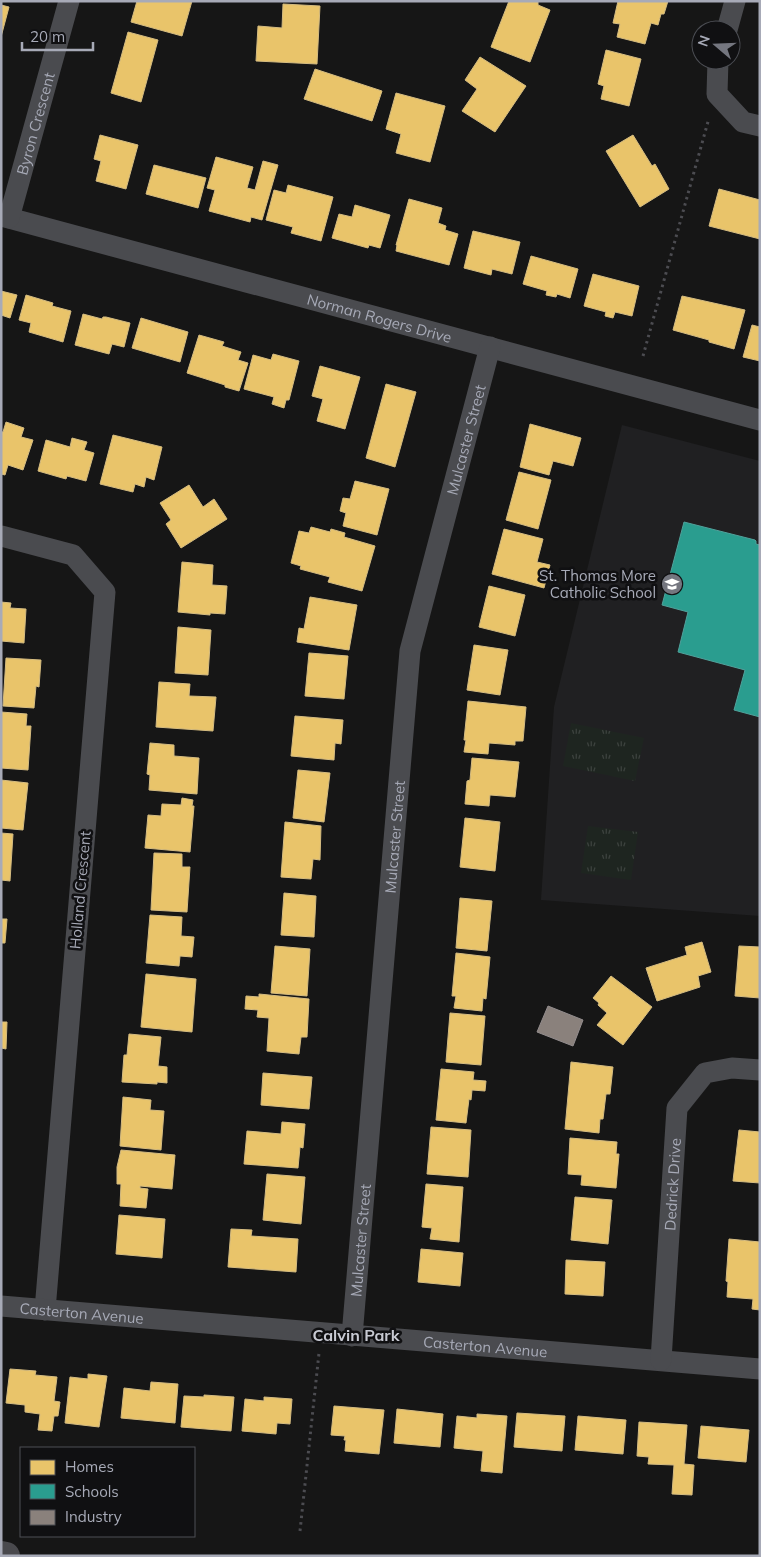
<svg xmlns="http://www.w3.org/2000/svg" width="761" height="1557" font-family="Mulish,sans-serif">
	<style>
		.built { fill: #202022 }
		.grass { fill: url(#grass-tufts) }
		.homes { fill: #e9c46a; stroke: #d5bc81 }
		.schools { fill: #2a9d8f; stroke: #50a19b }
		.industry { fill: #8a817c; stroke: #938d8e }
		.lines { fill: none; stroke-linecap: round; stroke-linejoin: round }
		.path { stroke: #4c4c51; stroke-width: 3; stroke-dasharray: 2.5 4; stroke-linecap: butt }
		.street { stroke: #4a4b4f; stroke-width: 21 }
		.secondary { stroke: #49494d; stroke-width: 28 }
		.labels { text-anchor: middle; dominant-baseline: central; stroke-width: 5; stroke-linejoin: round; paint-order: stroke }
		.street-label { font-size: 15px; fill: #a7aab7; stroke: #101012 }
		.poi-label { font-size: 15px; fill: #a7aab7; stroke: #101012; text-anchor: end }
		.neighbourhood-label { font-size: 16px; font-weight: bold; fill: #c8cad3; stroke: #101012 }
	</style>
	<defs>
		<pattern id="grass-tufts" width="24" height="20" patternUnits="userSpaceOnUse" patternTransform="scale(1.25)"><rect width="24" height="20" fill="#1e2520"/><path d="M3 7l-1-3M5 7V3M7 7l1-3M15 17l-1-3M17 17v-4M19 17l1-3" fill="none" stroke="#3c423e"/></pattern>
	</defs>
	<rect width="100%" height="100%" fill="#161616"/>
	<!-- built -->
	<polygon class="built" points="622,425 760,461 760,916 541,900 554,707"/>
	<!-- grass -->
	<g class="grass">
		<polygon points="571,723 644,738 635,781 563,766"/>
		<polygon points="588,826 638,832 631,880 581,873"/>
	</g>
	<!-- homes -->
	<g class="homes">
		<polygon points="137,1 192,1 182,36 131,22"/>
		<polygon points="509,1 538,1 538,5 550,10 530,62 491,47"/>
		<polygon points="618,1 668,1 664,14 661,14 658,25 651,23 645,44 617,37 620,24 613,23"/>
		<polygon points="283,4 320,6 317,64 256,61 258,26 282,28"/>
		<polygon points="1,5 9,7 1,37"/>
		<polygon points="128,32 158,40 141,102 111,93"/>
		<polygon points="606,50 641,59 629,106 601,99 604,86 598,84"/>
		<polygon points="480,57 526,86 495,132 462,111 477,89 465,80"/>
		<polygon points="315,69 382,91 372,121 304,99"/>
		<polygon points="396,93 445,106 430,162 396,153 401,134 386,129"/>
		<polygon points="100,135 138,145 126,189 96,181 101,161 94,159"/>
		<polygon points="633,135 652,166 655,164 669,189 640,207 606,151"/>
		<polygon points="216,157 253,167 247,188 255,190 263,161 278,165 262,220 251,217 250,222 209,211 215,190 207,188"/>
		<polygon points="154,165 206,178 198,208 146,194"/>
		<polygon points="288,185 333,197 321,241 291,233 293,227 266,220 274,190 286,193"/>
		<polygon points="719,189 760,200 760,239 709,226"/>
		<polygon points="409,199 442,208 438,223 446,226 445,230 458,234 449,265 396,251 397,245 396,245"/>
		<polygon points="355,205 390,215 380,248 369,245 368,248 332,238 339,214 352,217"/>
		<polygon points="473,231 520,242 512,274 492,269 491,275 464,268"/>
		<polygon points="531,256 578,269 570,298 557,294 556,297 546,295 547,291 523,284"/>
		<polygon points="593,274 639,286 632,316 615,312 613,318 605,316 606,312 584,306"/>
		<polygon points="1,291 17,295 10,318 1,315"/>
		<polygon points="26,295 53,303 52,306 71,311 63,342 29,332 31,323 19,320"/>
		<polygon points="682,296 745,310 734,349 709,342 709,340 673,330"/>
		<polygon points="83,314 102,319 103,317 106,317 130,323 124,347 112,344 109,354 75,345"/>
		<polygon points="141,318 188,332 180,362 132,348"/>
		<polygon points="752,325 760,327 760,361 743,357"/>
		<polygon points="199,335 224,342 222,346 241,352 238,360 248,363 239,391 225,387 225,385 187,373"/>
		<polygon points="273,354 299,361 289,400 286,400 284,408 272,404 274,397 244,389 253,355 271,360"/>
		<polygon points="320,366 360,377 345,429 317,421 323,399 312,396"/>
		<polygon points="386,384 416,392 395,467 366,458"/>
		<polygon points="6,422 24,428 21,437 33,440 23,470 8,465 5,475 1,474 1,432 3,432"/>
		<polygon points="530,424 581,438 573,466 553,461 549,475 520,467"/>
		<polygon points="113,435 162,447 154,480 146,477 144,487 135,484 133,492 100,484"/>
		<polygon points="72,438 87,442 84,450 94,453 86,481 67,476 66,479 38,471 46,440 70,447"/>
		<polygon points="519,472 551,480 538,529 506,520"/>
		<polygon points="355,481 389,489 377,535 343,526 346,513 340,511 343,498 350,499"/>
		<polygon points="189,485 203,507 214,499 227,519 181,548 166,524 171,520 160,503"/>
		<polygon points="311,527 330,532 331,529 345,533 344,537 375,546 362,591 328,582 330,577 300,569 301,566 291,563 299,531 309,533"/>
		<polygon points="504,529 543,539 537,562 550,565 544,588 492,574"/>
		<polygon points="182,562 213,565 212,585 227,586 225,614 210,613 210,615 178,612"/>
		<polygon points="489,586 525,595 515,636 479,627"/>
		<polygon points="310,597 357,605 349,650 297,642 299,628 304,629"/>
		<polygon points="1,602 11,603 10,608 26,609 24,643 1,641"/>
		<polygon points="178,627 211,630 208,675 175,673"/>
		<polygon points="474,645 508,650 500,695 467,690"/>
		<polygon points="309,653 348,656 344,699 305,696"/>
		<polygon points="6,658 41,660 39,687 36,686 34,708 3,706"/>
		<polygon points="159,682 190,684 189,696 216,697 213,731 156,727"/>
		<polygon points="468,701 526,707 523,741 515,741 515,745 489,743 488,754 464,752 466,740 464,740"/>
		<polygon points="1,712 27,714 26,726 31,726 28,770 1,768"/>
		<polygon points="295,716 343,720 341,744 335,743 334,760 291,756"/>
		<polygon points="150,743 174,745 174,756 199,758 197,794 149,790 150,775 147,774"/>
		<polygon points="472,758 519,762 515,797 490,795 489,806 465,804 467,781 470,780"/>
		<polygon points="298,770 330,773 324,822 293,818"/>
		<polygon points="1,780 28,783 23,830 1,828"/>
		<polygon points="182,798 193,800 192,806 194,806 190,852 145,848 148,815 161,816 162,804 181,805"/>
		<polygon points="465,818 500,822 495,871 460,867"/>
		<polygon points="285,822 321,826 320,860 313,859 311,879 281,877"/>
		<polygon points="1,833 13,834 10,881 1,880"/>
		<polygon points="154,853 182,854 182,867 190,867 187,912 151,910"/>
		<polygon points="284,893 316,896 314,937 281,935"/>
		<polygon points="460,898 492,901 487,951 456,948"/>
		<polygon points="150,915 182,917 181,936 194,937 192,957 180,956 179,966 146,963"/>
		<polygon points="1,919 7,919 5,943 1,943"/>
		<polygon points="702,942 711,972 698,976 700,987 657,1001 646,968 687,955 685,947"/>
		<polygon points="275,946 310,949 307,996 271,993"/>
		<polygon points="739,946 760,947 760,998 735,996"/>
		<polygon points="456,953 490,957 486,999 483,998 482,1011 454,1008 456,996 452,996"/>
		<polygon points="146,974 196,979 192,1032 141,1027"/>
		<polygon points="611,976 652,1007 623,1045 597,1025 607,1013 598,1005 599,1003 593,998"/>
		<polygon points="259,994 309,999 307,1037 301,1037 299,1054 267,1051 269,1018 257,1017 258,1010 245,1009 246,996 259,997"/>
		<polygon points="450,1013 485,1016 481,1065 446,1062"/>
		<polygon points="1,1022 7,1022 6,1049 1,1048"/>
		<polygon points="129,1034 161,1037 158,1066 167,1067 167,1083 157,1082 157,1084 122,1082 124,1055 127,1055"/>
		<polygon points="571,1062 613,1067 610,1094 606,1094 603,1119 600,1119 599,1133 565,1129"/>
		<polygon points="441,1069 474,1072 473,1080 486,1081 485,1091 472,1090 471,1100 469,1099 466,1123 436,1120"/>
		<polygon points="263,1073 312,1077 309,1109 261,1105"/>
		<polygon points="123,1097 151,1100 150,1110 164,1111 161,1150 120,1146"/>
		<polygon points="282,1122 305,1124 303,1148 300,1147 298,1168 244,1164 247,1131 281,1134"/>
		<polygon points="431,1127 471,1130 468,1177 427,1174"/>
		<polygon points="739,1130 760,1132 760,1183 733,1181"/>
		<polygon points="570,1138 617,1142 616,1154 619,1154 616,1188 581,1185 582,1175 568,1174"/>
		<polygon points="121,1150 175,1155 172,1189 140,1186 140,1188 148,1189 146,1208 120,1206 121,1184 117,1184 117,1167"/>
		<polygon points="267,1174 305,1177 301,1224 263,1220"/>
		<polygon points="426,1184 463,1187 459,1242 430,1239 432,1228 422,1227"/>
		<polygon points="575,1197 612,1200 608,1244 571,1240"/>
		<polygon points="119,1215 165,1219 162,1258 116,1254"/>
		<polygon points="231,1229 252,1230 251,1236 298,1239 296,1272 228,1267"/>
		<polygon points="729,1239 760,1242 760,1310 752,1309 753,1299 727,1297 728,1282 726,1281"/>
		<polygon points="421,1249 463,1253 460,1286 418,1282"/>
		<polygon points="566,1260 605,1262 603,1296 565,1294"/>
		<polygon points="10,1369 36,1371 35,1375 57,1377 54,1401 60,1402 58,1416 54,1416 52,1431 38,1430 40,1414 25,1412 25,1405 6,1403"/>
		<polygon points="88,1374 107,1376 99,1427 65,1423 70,1377 88,1379"/>
		<polygon points="151,1382 178,1384 175,1423 121,1418 124,1388 150,1391"/>
		<polygon points="204,1395 234,1397 231,1431 181,1427 184,1396 204,1397"/>
		<polygon points="264,1397 292,1399 290,1424 277,1423 276,1434 242,1431 245,1399 264,1401"/>
		<polygon points="334,1406 384,1410 379,1454 345,1451 346,1440 344,1440 345,1436 331,1435"/>
		<polygon points="397,1409 443,1414 440,1447 394,1443"/>
		<polygon points="517,1413 565,1416 562,1451 514,1447"/>
		<polygon points="477,1414 507,1416 502,1473 481,1471 483,1451 454,1448 457,1416 477,1418"/>
		<polygon points="578,1416 626,1420 623,1454 575,1450"/>
		<polygon points="639,1422 687,1425 684,1464 694,1465 692,1495 672,1494 674,1465 648,1464 649,1457 637,1456"/>
		<polygon points="701,1426 749,1430 746,1462 698,1458"/>
	</g>
	<!-- schools -->
	<polygon class="schools" points="684,522 755,540 756,541 756,544 760,545 760,717 734,710 745,670 678,652 688,612 662,605"/>
	<!-- industry -->
	<polygon class="industry" points="548,1006 583,1020 573,1046 537,1032"/>
	<g class="lines">
		<!-- path -->
		<g class="path">
			<polyline points="643,356 709,118"/>
			<polyline points="300,1531 319,1353"/>
		</g>
		<!-- street -->
		<g class="street">
			<polyline points="727,30 735,1"/>
			<polyline points="718,60 717,94 743,122 760,126"/>
			<path id="s1" d="M1,216C254,282 506,354 760,420"/>
			<path id="s2" d="M9,218L69,1"/>
			<polyline points="1,536 73,555 105,592 45,1310"/>
			<path id="s3" d="M1,1306L760,1369"/>
			<path id="s4" d="M352,1336L410,651L490,347"/>
			<path id="s5" d="M661,1360L677,1108L705,1073L732,1068L760,1070"/>
		</g>
		<!-- secondary -->
		<polyline class="secondary" points="1,1555 6,1556"/>
	</g>
	<!-- icons -->
	<defs>
		<g id="school-disc" transform="scale(1.125)"><circle r="9.5" fill="#74767f" stroke="#101012"/><path d="M0-5L7-2L0 1L-7-2ZM-4 1L0 2.5L4 1V4Q0 6-4 4Z" fill="#fff"/></g>
	</defs>
	<g fill-rule="evenodd">
		<use href="#school-disc" x="672" y="584"/>
	</g>
	<g class="labels">
		<!-- street labels -->
		<g class="street-label">
			<text stroke="none"><textPath href="#s2" startOffset="98">Byron Crescent</textPath></text>
			<text stroke="none"><textPath href="#s1" startOffset="392">Norman Rogers Drive</textPath></text>
			<text stroke="none"><textPath href="#s4" startOffset="906">Mulcaster Street</textPath></text>
			<text stroke="none"><textPath href="#s4" startOffset="501">Mulcaster Street</textPath></text>
			<text transform="translate(80 890) rotate(-85)">Holland Crescent</text>
			<text stroke="none"><textPath href="#s5" startOffset="176">Dedrick Drive</textPath></text>
			<text stroke="none"><textPath href="#s4" startOffset="96">Mulcaster Street</textPath></text>
			<text stroke="none"><textPath href="#s3" startOffset="81">Casterton Avenue</textPath></text>
			<text stroke="none"><textPath href="#s3" startOffset="486">Casterton Avenue</textPath></text>
		</g>
		<!-- poi labels -->
		<g class="poi-label">
			<text x="656" y="575">St. Thomas More<tspan x="656" dy="17">Catholic School</tspan></text>
		</g>
		<!-- neighbourhood labels -->
		<g class="neighbourhood-label">
			<text x="356" y="1335">Calvin Park</text>
		</g>
	</g>
	<!-- border -->
	<rect width="761" height="1557" fill="none" stroke="#a7aab7" stroke-width="5"/>
	<!-- legend -->
	<rect x="20" y="1447" width="175" height="90" fill="#101012" stroke="#4c4e54"/>
	<rect x="30" y="1460" width="25" height="15" fill="#e9c46a" stroke="#4c4e54"/>
	<text x="65" y="1472" font-size="15" fill="#a7aab7">Homes</text>
	<rect x="30" y="1484" width="25" height="15" fill="#2a9d8f" stroke="#4c4e54"/>
	<text x="65" y="1497" font-size="15" fill="#a7aab7">Schools</text>
	<rect x="30" y="1510" width="25" height="15" fill="#8a817c" stroke="#4c4e54"/>
	<text x="65" y="1522" font-size="15" fill="#a7aab7">Industry</text>
	<!-- north arrow -->
	<g transform="translate(716 45) rotate(289)"><circle r="24" fill="#101012" stroke="#4c4e54"/>
	<path d="M0-4L9 19L0 12L-9 19Z" fill="#74767f"/>
	<text y="-8" font-size="14" font-weight="bold" text-anchor="middle" fill="#a7aab7">N</text>
	</g>
	<!-- scale -->
	<path d="M22 42v8h71v-8" fill="none" stroke="#a7aab7" stroke-width="2.5"/>
	<text x="30" y="42" font-size="15" fill="#a7aab7" stroke="#101012" stroke-width="4" paint-order="stroke">20 m</text>
</svg>
